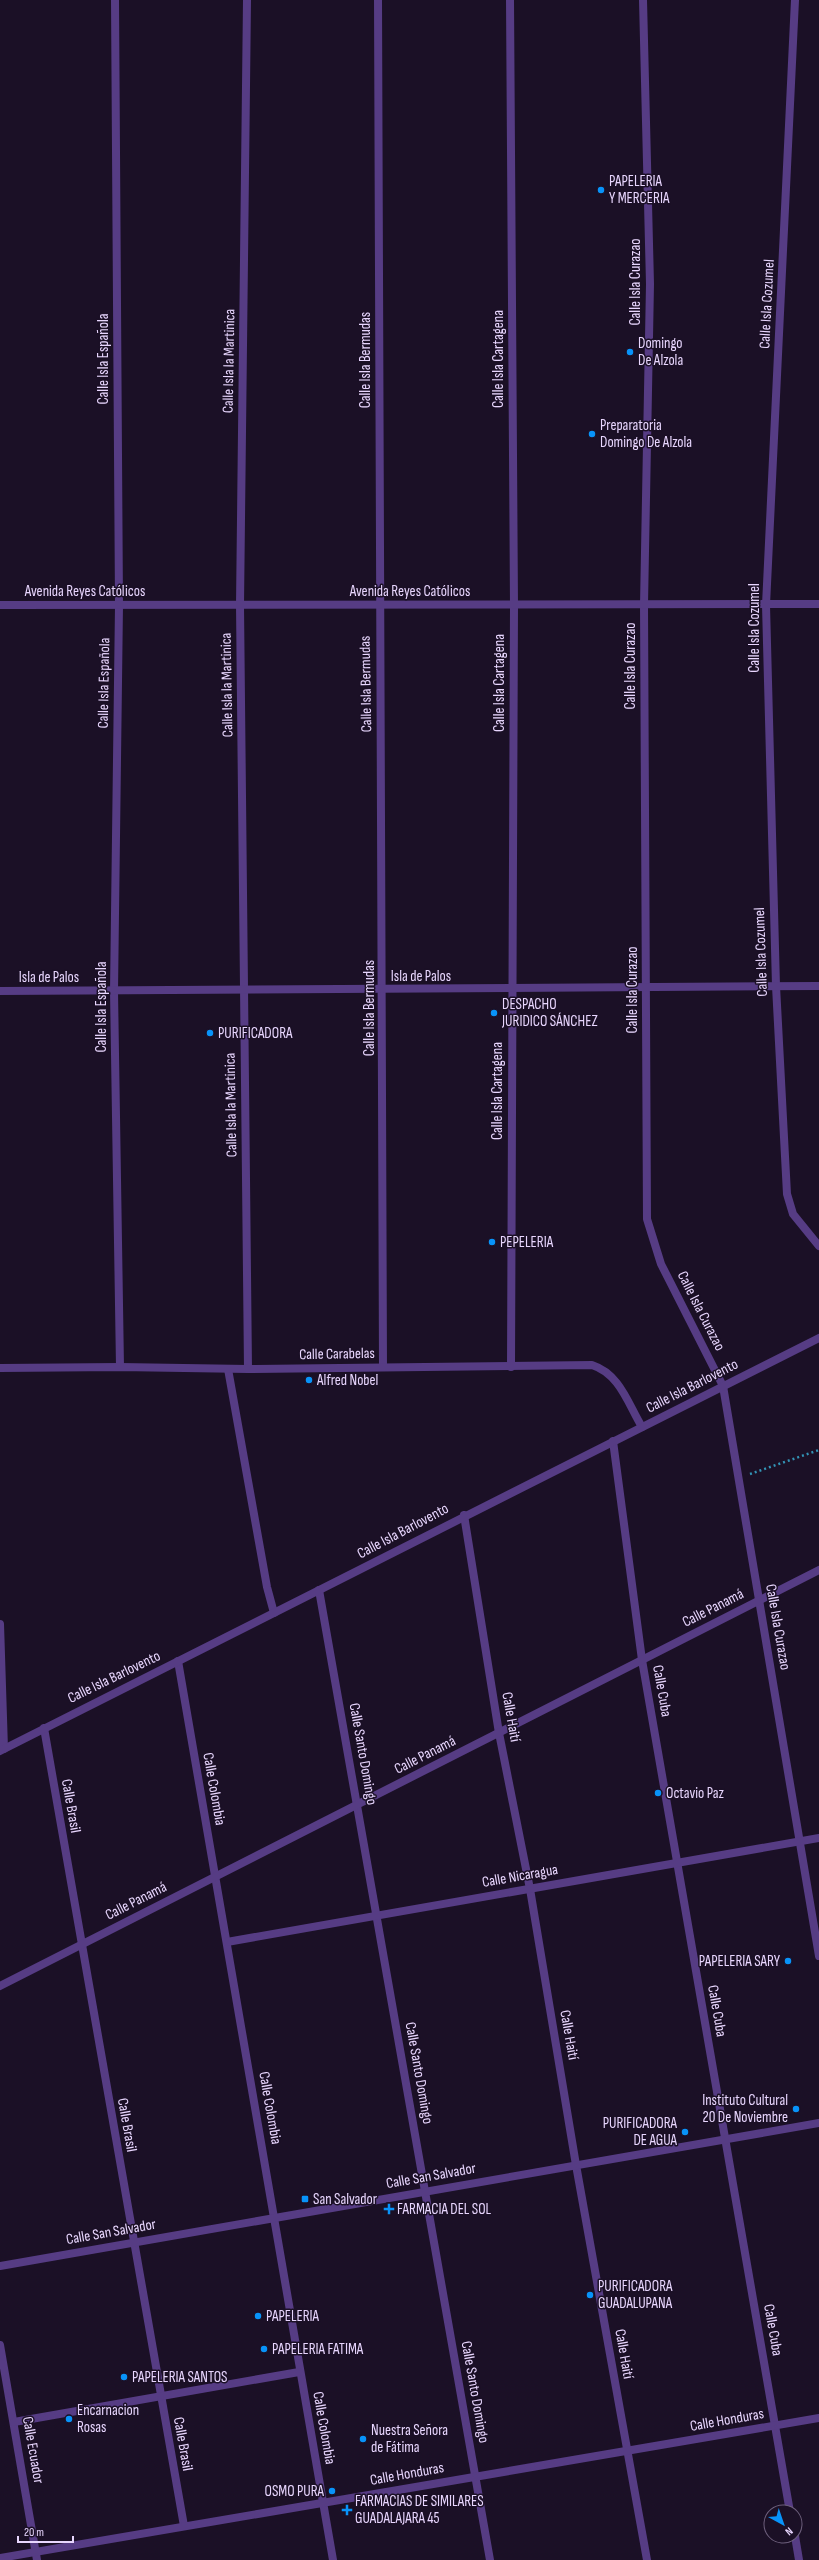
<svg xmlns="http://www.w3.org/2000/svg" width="819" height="2560" font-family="'Sofia Sans Condensed',sans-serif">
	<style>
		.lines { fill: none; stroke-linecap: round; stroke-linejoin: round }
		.path { stroke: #3394b6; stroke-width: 2.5; stroke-dasharray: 2 3; stroke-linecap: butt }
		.lane { stroke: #563c84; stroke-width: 8 }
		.street { stroke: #563c84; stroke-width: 8 }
		.poi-dot { fill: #0893f9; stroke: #1b1026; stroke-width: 1.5 }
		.labels { text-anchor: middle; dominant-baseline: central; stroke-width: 3; stroke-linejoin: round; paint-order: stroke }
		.poi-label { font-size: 15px; fill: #e8d6fe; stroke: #1b1026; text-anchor: start }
		.street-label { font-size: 15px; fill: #e8d6fe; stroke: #1b1026 }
	</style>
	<rect width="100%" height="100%" fill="#1b1026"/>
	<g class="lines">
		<!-- path -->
		<polyline class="path" points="750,1474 819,1450"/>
		<!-- lane -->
		<polyline class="lane" points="228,1369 267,1587 274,1613"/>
		<!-- street -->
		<g class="street">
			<polyline points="115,0 119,605 114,991 120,1367"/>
			<polyline points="247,0 240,605 248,1369"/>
			<polyline points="378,0 383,1367"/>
			<polyline points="510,0 514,606 511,1367"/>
			<polyline points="643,0 650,284 644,605 647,1219 661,1264 723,1386 819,1956"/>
			<polyline points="795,0 766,605 776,986 787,1194 793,1214 819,1246"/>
			<polyline points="0,605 819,604"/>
			<polyline points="0,991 819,986"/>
			<path d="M0,1368L120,1367L248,1369L592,1365C620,1374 628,1404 642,1427"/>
			<polyline points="613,1441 642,1660 790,2512"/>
			<polyline points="464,1515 499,1733 530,1889 576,2165 647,2560"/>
			<polyline points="319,1590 490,2560"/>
			<polyline points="0,1624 4,1749"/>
			<polyline points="178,1661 333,2560"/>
			<polyline points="44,1728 184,2526"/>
			<polyline points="0,1751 819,1338"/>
			<polyline points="227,1942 819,1838"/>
			<polyline points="0,1986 819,1570"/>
			<polyline points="0,2266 819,2123"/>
			<polyline points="0,2345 37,2560"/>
			<polyline points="14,2422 299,2372"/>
			<polyline points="795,2536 799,2560"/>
			<polyline points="0,2558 819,2418"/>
		</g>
	</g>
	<!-- markers -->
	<g class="poi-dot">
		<circle cx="601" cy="190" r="4"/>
		<circle cx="630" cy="352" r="4"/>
		<circle cx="592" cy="434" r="4"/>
		<circle cx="494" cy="1013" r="4"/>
		<circle cx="210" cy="1033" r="4"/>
		<circle cx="492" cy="1242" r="4"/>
		<circle cx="309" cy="1380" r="4"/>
		<circle cx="658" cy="1793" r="4"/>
		<circle cx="788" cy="1961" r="4"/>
		<circle cx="796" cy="2109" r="4"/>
		<circle cx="685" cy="2132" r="4"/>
		<rect x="301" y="2195" width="8" height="8" rx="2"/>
		<path d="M387 2203h4v4h4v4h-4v4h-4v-4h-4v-4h4z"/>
		<circle cx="590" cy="2295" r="4"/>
		<circle cx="258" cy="2316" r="4"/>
		<circle cx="264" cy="2349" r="4"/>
		<circle cx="124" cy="2377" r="4"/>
		<circle cx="69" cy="2419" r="4"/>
		<circle cx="363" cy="2439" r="4"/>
		<circle cx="332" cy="2491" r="4"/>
		<path d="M345 2504h4v4h4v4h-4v4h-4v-4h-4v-4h4z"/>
	</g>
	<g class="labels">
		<!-- poi labels -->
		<g class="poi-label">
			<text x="609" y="181">PAPELERIA<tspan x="609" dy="17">Y MERCERIA</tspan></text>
			<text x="638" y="343">Domingo<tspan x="638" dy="17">De Alzola</tspan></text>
			<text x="600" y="425">Preparatoria<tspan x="600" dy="17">Domingo De Alzola</tspan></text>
			<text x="502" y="1004">DESPACHO<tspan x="502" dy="17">JURIDICO SÁNCHEZ</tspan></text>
			<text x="218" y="1033">PURIFICADORA</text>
			<text x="500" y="1242">PEPELERIA</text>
			<text x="317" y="1380">Alfred Nobel</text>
			<text x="666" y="1793">Octavio Paz</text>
			<text x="780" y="1961" text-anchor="end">PAPELERIA SARY</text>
			<text x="788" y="2100" text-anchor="end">Instituto Cultural<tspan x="788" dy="17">20 De Noviembre</tspan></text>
			<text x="677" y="2123" text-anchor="end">PURIFICADORA<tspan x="677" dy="17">DE AGUA</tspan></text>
			<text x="313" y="2199">San Salvador</text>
			<text x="397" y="2209">FARMACIA DEL SOL</text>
			<text x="598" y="2286">PURIFICADORA<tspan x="598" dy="17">GUADALUPANA</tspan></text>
			<text x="266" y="2316">PAPELERIA</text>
			<text x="272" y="2349">PAPELERIA FATIMA</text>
			<text x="132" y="2377">PAPELERIA SANTOS</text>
			<text x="77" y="2410">Encarnacion<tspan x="77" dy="17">Rosas</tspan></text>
			<text x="371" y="2430">Nuestra Señora<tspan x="371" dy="17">de Fátima</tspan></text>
			<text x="324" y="2491" text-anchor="end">OSMO PURA</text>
			<text x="355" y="2501">FARMACIAS DE SIMILARES<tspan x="355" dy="17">GUADALAJARA 45</tspan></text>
		</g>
		<!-- street labels -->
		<g class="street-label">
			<text transform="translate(635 282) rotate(-90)">Calle Isla Curazao</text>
			<text transform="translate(767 304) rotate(-87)">Calle Isla Cozumel</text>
			<text transform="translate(103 359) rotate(-90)">Calle Isla Española</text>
			<text transform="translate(498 359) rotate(-90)">Calle Isla Cartagena</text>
			<text transform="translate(365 360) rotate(-90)">Calle Isla Bermudas</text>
			<text transform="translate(229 361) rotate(-89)">Calle Isla la Martinica</text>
			<text x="85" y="591">Avenida Reyes Católicos</text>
			<text x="410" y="591">Avenida Reyes Católicos</text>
			<text transform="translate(754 628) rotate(-90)">Calle Isla Cozumel</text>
			<text transform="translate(630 666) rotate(-90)">Calle Isla Curazao</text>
			<text transform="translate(104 683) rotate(-89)">Calle Isla Española</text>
			<text transform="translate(499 683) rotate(-90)">Calle Isla Cartagena</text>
			<text transform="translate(366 684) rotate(-91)">Calle Isla Bermudas</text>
			<text transform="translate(227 685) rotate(-91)">Calle Isla la Martinica</text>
			<text transform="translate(761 952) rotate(-92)">Calle Isla Cozumel</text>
			<text x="421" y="976">Isla de Palos</text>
			<text x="49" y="977">Isla de Palos</text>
			<text transform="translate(632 990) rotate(-90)">Calle Isla Curazao</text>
			<text transform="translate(101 1007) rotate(-90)">Calle Isla Española</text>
			<text transform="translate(369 1008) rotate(-90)">Calle Isla Bermudas</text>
			<text transform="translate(497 1091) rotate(-90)">Calle Isla Cartagena</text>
			<text transform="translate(231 1105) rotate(-91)">Calle Isla la Martinica</text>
			<text transform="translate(701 1311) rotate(63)">Calle Isla Curazao</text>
			<text transform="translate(337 1354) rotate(-1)">Calle Carabelas</text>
			<text transform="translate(692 1386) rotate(-27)">Calle Isla Barlovento</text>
			<text transform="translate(403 1531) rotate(-28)">Calle Isla Barlovento</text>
			<text transform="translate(713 1608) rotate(-27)">Calle Panamá</text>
			<text transform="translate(778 1627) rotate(80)">Calle Isla Curazao</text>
			<text transform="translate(114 1677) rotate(-26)">Calle Isla Barlovento</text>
			<text transform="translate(662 1691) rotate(80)">Calle Cuba</text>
			<text transform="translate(511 1717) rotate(80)">Calle Haití</text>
			<text transform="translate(363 1754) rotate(80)">Calle Santo Domingo</text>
			<text transform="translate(425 1755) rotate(-27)">Calle Panamá</text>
			<text transform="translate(214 1789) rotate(80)">Calle Colombia</text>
			<text transform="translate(71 1806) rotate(80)">Calle Brasil</text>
			<text transform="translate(520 1876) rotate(-10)">Calle Nicaragua</text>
			<text transform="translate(136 1901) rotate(-27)">Calle Panamá</text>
			<text transform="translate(717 2011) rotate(80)">Calle Cuba</text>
			<text transform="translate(569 2035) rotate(80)">Calle Haití</text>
			<text transform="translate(419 2073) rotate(80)">Calle Santo Domingo</text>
			<text transform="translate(270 2108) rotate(80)">Calle Colombia</text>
			<text transform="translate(127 2125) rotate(80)">Calle Brasil</text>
			<text transform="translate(431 2176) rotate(-10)">Calle San Salvador</text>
			<text transform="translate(111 2232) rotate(-10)">Calle San Salvador</text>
			<text transform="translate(773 2330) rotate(80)">Calle Cuba</text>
			<text transform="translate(624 2354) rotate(80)">Calle Haití</text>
			<text transform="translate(475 2392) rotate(80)">Calle Santo Domingo</text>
			<text transform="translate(727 2420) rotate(-10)">Calle Honduras</text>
			<text transform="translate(324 2428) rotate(80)">Calle Colombia</text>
			<text transform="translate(183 2444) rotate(80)">Calle Brasil</text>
			<text transform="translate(33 2450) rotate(80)">Calle Ecuador</text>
			<text transform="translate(407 2474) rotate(-10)">Calle Honduras</text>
		</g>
	</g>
	<!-- north arrow -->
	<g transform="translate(783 2524) rotate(140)"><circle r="19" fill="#1b1026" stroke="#6d5f7c"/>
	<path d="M0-3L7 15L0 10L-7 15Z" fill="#0893f9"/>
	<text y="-6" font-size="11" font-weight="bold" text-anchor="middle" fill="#e8d6fe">N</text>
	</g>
	<!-- scale -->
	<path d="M18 2536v6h55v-6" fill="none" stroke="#e8d6fe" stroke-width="2"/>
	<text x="24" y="2536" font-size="12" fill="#e8d6fe" stroke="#1b1026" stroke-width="3" paint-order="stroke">20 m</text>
</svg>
